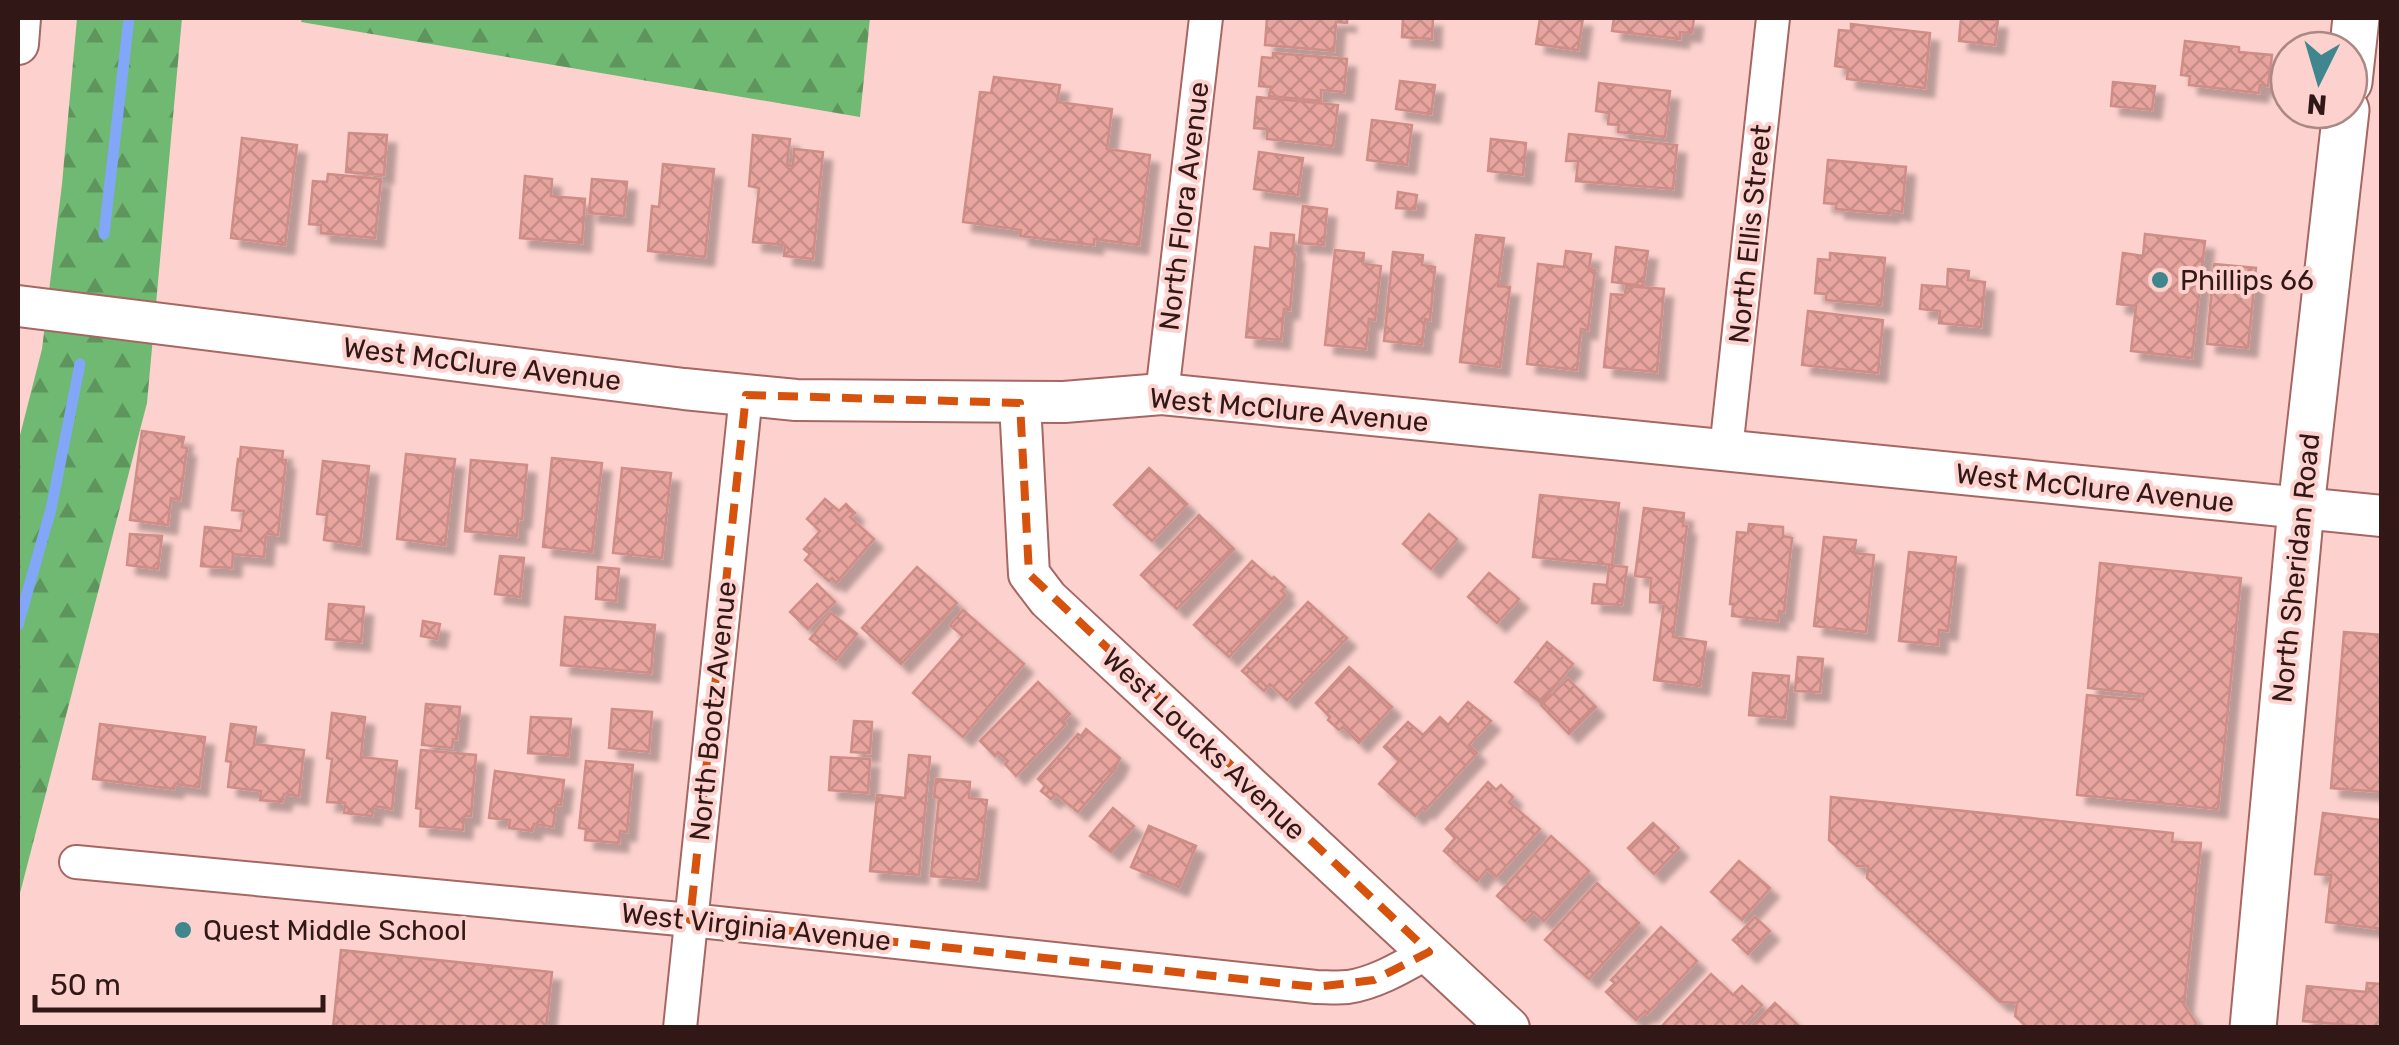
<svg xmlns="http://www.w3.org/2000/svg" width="2399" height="1045" font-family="Rubik,sans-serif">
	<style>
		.forest { fill: url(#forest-firs) }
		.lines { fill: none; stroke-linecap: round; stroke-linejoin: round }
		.stream { stroke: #82a7f8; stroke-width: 11 }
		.building { fill: url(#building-cross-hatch); stroke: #cf8d87; stroke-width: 2.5; filter: url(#shadow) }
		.minor-casing { stroke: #a66763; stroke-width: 36 }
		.tertiary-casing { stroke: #a66763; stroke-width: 44 }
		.secondary-casing { stroke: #a66763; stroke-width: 49 }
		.minor { stroke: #fff; stroke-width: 32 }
		.tertiary { stroke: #fff; stroke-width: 40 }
		.secondary { stroke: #fff; stroke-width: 45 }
		.marked { fill: none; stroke: #d6520d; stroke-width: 8; stroke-dasharray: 20 12; stroke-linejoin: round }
		.poi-dot { fill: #3f868e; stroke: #fdd2ce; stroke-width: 4 }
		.labels { text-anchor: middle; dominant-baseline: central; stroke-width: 8; stroke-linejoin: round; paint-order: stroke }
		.street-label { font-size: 28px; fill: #311816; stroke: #fdd2ce }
		.poi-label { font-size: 28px; fill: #311816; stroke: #fdd2ce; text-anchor: start }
	</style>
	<defs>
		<pattern id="forest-firs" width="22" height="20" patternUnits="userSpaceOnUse" patternTransform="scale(2.5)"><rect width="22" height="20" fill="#70b972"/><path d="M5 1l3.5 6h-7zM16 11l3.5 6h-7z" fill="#5d955d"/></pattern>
		<pattern id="building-cross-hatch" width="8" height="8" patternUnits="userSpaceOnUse" patternTransform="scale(2.5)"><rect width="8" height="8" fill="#e8a49e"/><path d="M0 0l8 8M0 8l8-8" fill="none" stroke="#c78c87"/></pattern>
		<filter id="shadow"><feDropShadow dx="9" dy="9" stdDeviation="2.5" flood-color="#0004"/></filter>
	</defs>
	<rect width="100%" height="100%" fill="#fdd2ce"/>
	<!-- forest -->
	<g class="forest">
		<polygon points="77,18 182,18 147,403 18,901 18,443 42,349 62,184"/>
		<polygon points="302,18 870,18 860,117 301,22"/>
	</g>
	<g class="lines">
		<!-- stream -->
		<g class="stream">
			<polyline points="104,234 129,18"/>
			<polyline points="18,625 51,509 80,364"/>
		</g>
	</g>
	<!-- building -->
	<g class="building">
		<polygon points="1267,18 1347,18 1347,23 1336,22 1334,51 1265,45"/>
		<polygon points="1403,18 1433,18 1432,39 1402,37"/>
		<polygon points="1540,18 1583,18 1578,50 1536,44"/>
		<polygon points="1614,18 1694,18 1692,33 1680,32 1680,39 1612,31"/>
		<polygon points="1961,18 1998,20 1995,45 1959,41"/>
		<polygon points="1851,24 1930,33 1925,88 1847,79 1848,68 1835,66 1839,30 1851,31"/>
		<polygon points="2185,41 2239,47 2239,52 2272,55 2268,86 2260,85 2259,93 2189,85 2190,76 2181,75"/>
		<polygon points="1273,53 1347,59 1344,92 1321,90 1321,101 1269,96 1271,87 1259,86 1262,57 1273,58"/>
		<polygon points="994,77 1060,85 1057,102 1112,109 1107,149 1150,155 1139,245 1094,239 1094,245 1020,236 1021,230 963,222 980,92 991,93"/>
		<polygon points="1400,81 1435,85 1431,114 1396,109"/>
		<polygon points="2113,82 2155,86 2152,110 2111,106"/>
		<polygon points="1599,83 1670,91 1665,137 1618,132 1619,125 1608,124 1609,113 1596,111"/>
		<polygon points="1257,97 1338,105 1333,146 1267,139 1267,129 1254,128"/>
		<polygon points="1372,120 1412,125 1407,165 1367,160"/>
		<polygon points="349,133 387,135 384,175 346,172"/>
		<polygon points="1569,134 1677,145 1673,189 1576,181 1578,161 1566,161"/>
		<polygon points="753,135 790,139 787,165 793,166 794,149 823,152 813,259 784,256 785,245 753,242 759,188 749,186"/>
		<polygon points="242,138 297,145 285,245 231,238"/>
		<polygon points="1491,139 1526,143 1523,175 1488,171"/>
		<polygon points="1259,152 1303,158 1298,195 1254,189"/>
		<polygon points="1828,160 1906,167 1902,212 1891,210 1890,214 1836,209 1836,204 1824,203"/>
		<polygon points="663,164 714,169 705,257 648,251 652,206 659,207"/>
		<polygon points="328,174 381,179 375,238 321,233 321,225 309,224 313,181 327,182"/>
		<polygon points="525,176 552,179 551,196 585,199 582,243 520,238"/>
		<polygon points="592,179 627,182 624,216 589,213"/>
		<polygon points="1398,192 1417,195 1415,209 1396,208"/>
		<polygon points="1303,206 1327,209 1324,245 1299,243"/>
		<polygon points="1271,233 1294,235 1293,254 1295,254 1290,310 1284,309 1281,340 1246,337 1255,247 1270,249"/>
		<polygon points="2145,234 2205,241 2192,358 2131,351 2136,306 2117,304 2123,253 2143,256"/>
		<polygon points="1476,235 1504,238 1498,286 1510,287 1500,367 1460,362"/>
		<polygon points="1616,247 1648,251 1643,286 1612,282"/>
		<polygon points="1335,250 1364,253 1363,264 1381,266 1375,320 1369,319 1366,349 1325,345"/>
		<polygon points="1566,251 1591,254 1589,269 1595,270 1588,330 1581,329 1577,370 1527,364 1538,264 1564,267"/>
		<polygon points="1393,252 1423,255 1422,265 1435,267 1430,320 1425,319 1422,345 1384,341"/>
		<polygon points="1830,253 1885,258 1881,305 1826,300 1826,294 1815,293 1818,259 1830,260"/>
		<polygon points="2214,264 2256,268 2248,348 2207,344"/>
		<polygon points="1948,269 1969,271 1968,280 1985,282 1981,327 1939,323 1940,311 1920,309 1922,285 1947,287"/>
		<polygon points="1626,286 1664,289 1657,372 1604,367 1611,294 1625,295"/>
		<polygon points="1808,311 1883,320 1878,373 1802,365"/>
		<polygon points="142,431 184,437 182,447 187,448 180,500 171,498 168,525 130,520"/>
		<polygon points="241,447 283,451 282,460 286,460 278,535 266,534 264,557 233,554 232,568 201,566 205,527 241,531 244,511 232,510 238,459 240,459"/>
		<polygon points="406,454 455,459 445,545 397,539"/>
		<polygon points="552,458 602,463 592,552 543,547"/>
		<polygon points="471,460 527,465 522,519 518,519 517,536 465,531"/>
		<polygon points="323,461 369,466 360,545 324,540 327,515 317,514"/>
		<polygon points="622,468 671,473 662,558 613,553"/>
		<polygon points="1149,468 1187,504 1152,541 1114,505"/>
		<polygon points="1540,495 1619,503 1612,565 1533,557"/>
		<polygon points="825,499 839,511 846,504 855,513 850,517 874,539 836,583 832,578 829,581 805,560 810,554 804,549 820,531 807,519"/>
		<polygon points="1644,508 1684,513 1683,526 1687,526 1673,637 1706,642 1700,686 1654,680 1664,603 1650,602 1651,578 1635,576"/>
		<polygon points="1429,514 1457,539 1431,569 1403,544"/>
		<polygon points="1199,515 1234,549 1177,609 1141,575"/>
		<polygon points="1749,524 1783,527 1783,536 1792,538 1784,612 1779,611 1778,621 1732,616 1733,604 1730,604 1737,532 1748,533"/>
		<polygon points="130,534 162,536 158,569 127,565"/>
		<polygon points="1824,537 1856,540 1854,553 1874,555 1866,632 1814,626"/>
		<polygon points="1909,552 1956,557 1948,631 1939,630 1938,645 1899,641"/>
		<polygon points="500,556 524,558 520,597 495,594"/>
		<polygon points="1252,561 1272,579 1274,577 1285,587 1281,591 1286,595 1229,657 1194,625"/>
		<polygon points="2100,563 2241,578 2218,809 2077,795 2087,695 2143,700 2143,694 2088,688"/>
		<polygon points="1609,565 1627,567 1622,605 1592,603 1594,584 1607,585"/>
		<polygon points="598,567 619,569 616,601 596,599"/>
		<polygon points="917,567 957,603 901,664 862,628"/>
		<polygon points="1489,573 1519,599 1497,623 1468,597"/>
		<polygon points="817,584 835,602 808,629 790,612"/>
		<polygon points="1308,602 1347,638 1287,700 1270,684 1264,691 1242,671"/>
		<polygon points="329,604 364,607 361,642 326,639"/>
		<polygon points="963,610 1024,664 963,737 913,693 963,636 950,625"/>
		<polygon points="831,613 857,634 836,660 810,639"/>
		<polygon points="565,617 655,625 651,673 561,665"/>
		<polygon points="423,621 440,624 437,639 421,636"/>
		<polygon points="2344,632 2382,635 2382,792 2331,788"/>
		<polygon points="1547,642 1573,664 1541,703 1515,682"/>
		<polygon points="1798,657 1823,659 1820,692 1795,691"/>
		<polygon points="1349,667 1392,707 1359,743 1343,727 1339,730 1328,720 1330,717 1316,703"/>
		<polygon points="1753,673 1789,676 1785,718 1749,715"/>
		<polygon points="1568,679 1596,707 1569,734 1541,705"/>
		<polygon points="1038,682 1070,714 1063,721 1066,724 1016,776 1005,764 1008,761 998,752 995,756 980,741"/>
		<polygon points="1468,702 1491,721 1469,745 1477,753 1425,810 1423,807 1415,816 1379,784 1399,761 1384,747 1408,722 1423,735 1440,717 1448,725"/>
		<polygon points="426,704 460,707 457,739 453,739 452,748 422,745"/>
		<polygon points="612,709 652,712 649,752 609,748"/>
		<polygon points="332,713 365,717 361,757 397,761 392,809 374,806 372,816 344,813 345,803 327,802 332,759 327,758"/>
		<polygon points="531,717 571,719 568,756 528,753"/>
		<polygon points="854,721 872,722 870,753 851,752"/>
		<polygon points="100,724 205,737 199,787 175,784 174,789 93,779"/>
		<polygon points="231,724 256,727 254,744 304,750 299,796 284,794 282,802 260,800 261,791 228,787 231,762 226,761"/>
		<polygon points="1086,729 1120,758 1115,769 1078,812 1056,794 1051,799 1041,791 1045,786 1038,779 1078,734 1081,736"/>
		<polygon points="421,750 476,755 471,816 464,816 463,830 420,826 421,809 416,808"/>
		<polygon points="909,755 930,757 919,875 870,871 877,795 905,798"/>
		<polygon points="831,757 870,759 868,793 829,790"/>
		<polygon points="586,761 633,765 627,832 620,831 619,843 585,840 586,829 579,828"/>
		<polygon points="495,771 564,780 561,805 556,805 553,827 534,824 532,831 509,828 510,820 489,818"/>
		<polygon points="936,779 970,782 969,798 987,800 978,880 931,876 939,798 934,797"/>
		<polygon points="1488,782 1496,790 1501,785 1513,797 1509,802 1540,829 1496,877 1487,869 1477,881 1444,851 1455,838 1446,829"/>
		<polygon points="1831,797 2173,833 2172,842 2201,843 2184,1005 2196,1023 2195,1028 2028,1028 2015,1016 2017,1003 2000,1002 1867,878 1868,866 1857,866 1829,840"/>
		<polygon points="1113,808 1134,826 1111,852 1090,836"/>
		<polygon points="2323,813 2382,820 2382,929 2326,922 2331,875 2315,874"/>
		<polygon points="1653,823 1679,848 1654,874 1628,848"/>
		<polygon points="1149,826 1196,846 1179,887 1131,867"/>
		<polygon points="1551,836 1589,871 1544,921 1534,912 1525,921 1497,896"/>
		<polygon points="1739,861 1770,888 1742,920 1711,892"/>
		<polygon points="1597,883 1639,923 1589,979 1545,940"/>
		<polygon points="1755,917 1770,931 1748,954 1733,940"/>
		<polygon points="1661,927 1697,961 1647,1014 1645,1011 1636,1020 1606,992 1615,983 1611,980"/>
		<polygon points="341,950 552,972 546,1028 333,1028"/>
		<polygon points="1711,974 1733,995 1742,986 1762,1005 1741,1028 1660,1028"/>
		<polygon points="2367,983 2382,984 2382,1028 2303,1021 2307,986 2366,992"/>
		<polygon points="1775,1003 1800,1027 1800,1028 1751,1027"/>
	</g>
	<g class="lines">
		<!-- minor casing -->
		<g class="minor-casing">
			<g id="minor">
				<polyline points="1162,394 1206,18"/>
				<polyline points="1726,450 1773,18"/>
				<path d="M76,862L690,920L1316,987C1326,987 1337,988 1348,987C1376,983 1404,966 1429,952"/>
				<polyline points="680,1028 746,395"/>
			</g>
		</g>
		<!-- tertiary casing -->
		<g class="tertiary-casing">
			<g id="tertiary">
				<polyline points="18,44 20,18"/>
				<polyline points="18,306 684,389 796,400 1064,402 1162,394 2382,516"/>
				<polyline points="1020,403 1029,574 1048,599 1509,1028"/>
			</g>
		</g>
		<!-- secondary casing -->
		<g class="secondary-casing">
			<g id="secondary">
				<polyline points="2349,82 2356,18"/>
				<polyline points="2253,1028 2301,508 2346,110"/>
			</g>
		</g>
		<!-- minor -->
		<use href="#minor" class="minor"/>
		<!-- tertiary -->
		<use href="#tertiary" class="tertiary"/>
		<!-- secondary -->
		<use href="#secondary" class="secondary"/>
	</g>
	<!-- marked area -->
	<path class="marked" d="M746,395L1020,403L1029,574L1429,952L1374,980L1316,987L690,920Z"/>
	<!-- markers -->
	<g class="poi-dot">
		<circle cx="2160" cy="280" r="10"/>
		<circle cx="183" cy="930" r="10"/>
	</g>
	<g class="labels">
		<!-- street labels -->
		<g class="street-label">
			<text transform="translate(1184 206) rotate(-83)">North Flora Avenue</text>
			<text transform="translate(1750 234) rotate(-84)">North Ellis Street</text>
			<text transform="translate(482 364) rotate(7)">West McClure Avenue</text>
			<text transform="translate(1289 410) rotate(5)">West McClure Avenue</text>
			<text transform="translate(2095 488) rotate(6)">West McClure Avenue</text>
			<text transform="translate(2296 568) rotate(-84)">North Sheridan Road</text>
			<text transform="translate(713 711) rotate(-84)">North Bootz Avenue</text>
			<text transform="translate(1204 744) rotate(43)">West Loucks Avenue</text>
			<text transform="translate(756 927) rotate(6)">West Virginia Avenue</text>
		</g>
		<!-- poi labels -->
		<g class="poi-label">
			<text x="2180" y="280">Phillips 66</text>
			<text x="203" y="930">Quest Middle School</text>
		</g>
	</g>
	<!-- border -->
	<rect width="2399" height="1045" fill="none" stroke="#311816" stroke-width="40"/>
	<!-- north arrow -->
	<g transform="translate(2319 80) rotate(185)"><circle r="48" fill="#fdd2ce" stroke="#ab8884" stroke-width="2.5"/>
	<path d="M0-8L18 38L0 25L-18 38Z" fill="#3f868e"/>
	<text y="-15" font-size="28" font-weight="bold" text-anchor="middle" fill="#311816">N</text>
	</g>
	<!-- scale -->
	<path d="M35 995v15h288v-15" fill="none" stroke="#311816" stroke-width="5"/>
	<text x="50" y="995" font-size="30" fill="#311816" stroke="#fdd2ce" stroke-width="8" paint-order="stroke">50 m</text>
</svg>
